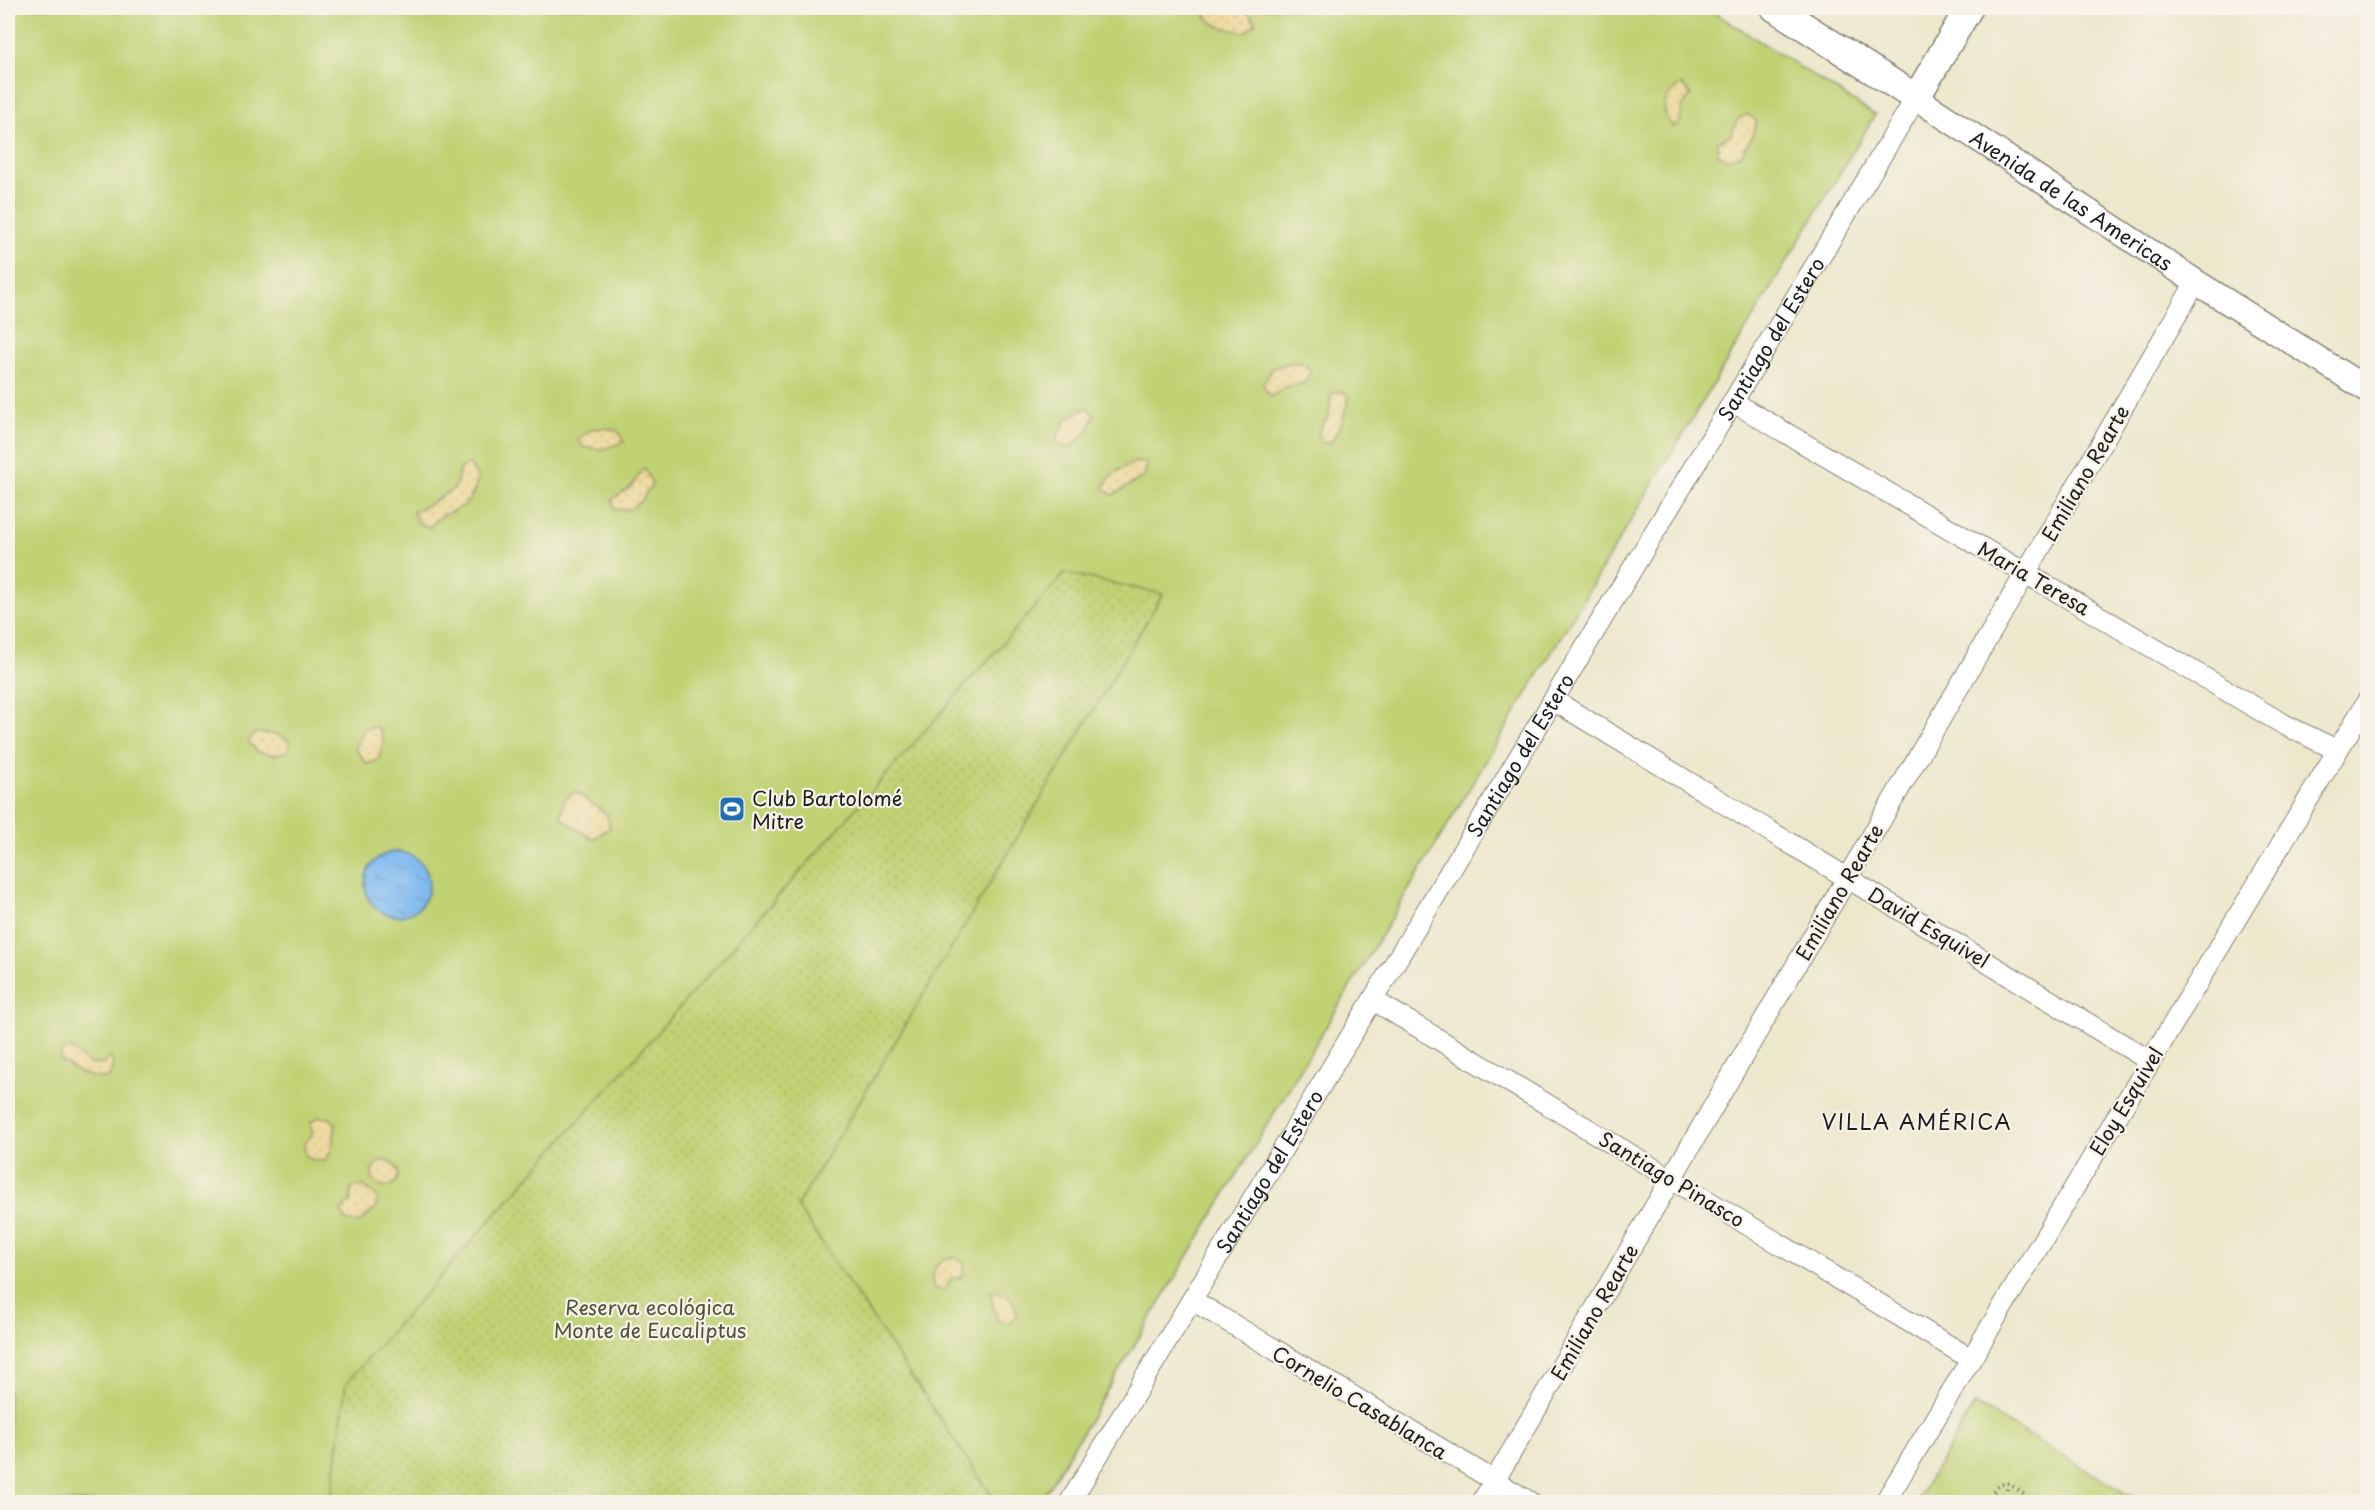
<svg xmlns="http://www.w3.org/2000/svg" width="2375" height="1510" font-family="'Playpen Sans',sans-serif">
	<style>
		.grass { fill: #c1d275; stroke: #6e7748; stroke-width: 1.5 }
		.sand { fill: url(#sand-dots); stroke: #857b5d; stroke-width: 1.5 }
		.park { fill: url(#park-dots); stroke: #6e7748; stroke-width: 1.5 }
		.water { fill: url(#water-ripples); stroke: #4d6a86; stroke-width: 1.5 }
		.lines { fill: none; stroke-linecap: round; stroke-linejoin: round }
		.minor-casing { stroke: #848274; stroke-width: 22 }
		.tertiary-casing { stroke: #848274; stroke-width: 27 }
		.secondary-casing { stroke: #848274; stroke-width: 30 }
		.path { stroke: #848274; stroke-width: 4; stroke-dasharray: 1.5 4.5; stroke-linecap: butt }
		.minor { stroke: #fff; stroke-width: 20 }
		.tertiary { stroke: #fff; stroke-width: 24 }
		.secondary { stroke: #fff; stroke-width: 27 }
		.labels { text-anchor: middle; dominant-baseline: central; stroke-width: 4.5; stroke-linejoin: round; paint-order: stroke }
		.street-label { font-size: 20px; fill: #1c1c1c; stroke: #f7f3e8 }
		.poi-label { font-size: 20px; fill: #1c1c1c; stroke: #f7f3e8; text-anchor: start }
		.park-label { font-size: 20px; fill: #4e5337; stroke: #f7f3e8 }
		.neighbourhood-label { font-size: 21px; letter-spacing: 1.5px; fill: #1c1c1c; stroke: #f7f3e8 }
	</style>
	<defs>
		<pattern id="sand-dots" width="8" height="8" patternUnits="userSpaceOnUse" patternTransform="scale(1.5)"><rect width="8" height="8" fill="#eeda9e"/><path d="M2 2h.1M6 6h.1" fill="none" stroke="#ccba88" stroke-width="1.8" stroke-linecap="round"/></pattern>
		<pattern id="park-dots" width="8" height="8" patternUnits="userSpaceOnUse" patternTransform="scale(1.5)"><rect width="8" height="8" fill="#c1d275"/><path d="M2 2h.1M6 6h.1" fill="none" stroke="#a5b465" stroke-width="1.8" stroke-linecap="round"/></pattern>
		<pattern id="water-ripples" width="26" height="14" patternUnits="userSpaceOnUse" patternTransform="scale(1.5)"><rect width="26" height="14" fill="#7eb9f0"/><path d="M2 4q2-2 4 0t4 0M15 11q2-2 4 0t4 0" fill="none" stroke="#6c9ecd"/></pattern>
	</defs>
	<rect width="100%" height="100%" fill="#f7f3e8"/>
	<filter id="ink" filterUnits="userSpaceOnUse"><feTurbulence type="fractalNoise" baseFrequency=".0167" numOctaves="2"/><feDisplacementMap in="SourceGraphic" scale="12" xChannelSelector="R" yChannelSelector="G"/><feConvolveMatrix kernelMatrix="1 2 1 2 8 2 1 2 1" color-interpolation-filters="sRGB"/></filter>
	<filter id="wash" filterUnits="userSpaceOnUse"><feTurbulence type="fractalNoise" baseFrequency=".008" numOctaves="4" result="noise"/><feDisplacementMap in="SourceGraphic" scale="24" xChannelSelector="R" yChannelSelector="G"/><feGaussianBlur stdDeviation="1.35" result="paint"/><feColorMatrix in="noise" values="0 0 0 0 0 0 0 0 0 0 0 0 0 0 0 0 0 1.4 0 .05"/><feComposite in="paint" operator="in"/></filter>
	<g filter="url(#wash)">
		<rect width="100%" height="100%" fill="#ede7cc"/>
		<!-- grass -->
		<g class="grass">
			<polygon points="8,8 1707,8 1875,115 1040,1502 8,1502"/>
			<polygon points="1975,1404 2141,1502 1916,1502"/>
		</g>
		<!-- sand -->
		<g class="sand">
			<path d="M1208,8L1246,10L1256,23L1245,32C1229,30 1215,28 1205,15Z"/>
			<path d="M1682,84L1691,95L1682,107L1680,122L1673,127C1658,110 1664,96 1682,84Z"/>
			<polygon points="1747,114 1757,121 1752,136 1741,155 1726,159 1718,154 1717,142 1731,135 1737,120"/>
			<polygon points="1292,362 1304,364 1311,371 1305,383 1288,386 1270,397 1263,384 1273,368"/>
			<polygon points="1343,391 1349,397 1343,419 1331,443 1321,443 1318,432 1329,415 1331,394"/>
			<path d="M1087,408L1095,415L1086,433L1068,449L1056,441C1062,423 1069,413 1087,408Z"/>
			<polygon points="605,428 618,431 624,442 603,449 583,447 578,439 592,429"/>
			<path d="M1136,462L1147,463L1145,476L1113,495L1104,489C1108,473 1122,468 1136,462Z"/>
			<path d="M469,464L478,478C468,522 446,502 430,528L418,522L413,511C430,507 440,496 455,488L460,469Z"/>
			<polygon points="644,468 652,483 642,500 628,510 615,509 612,500 632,486"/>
			<polygon points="378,727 384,741 378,760 367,764 355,748 364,729"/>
			<polygon points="254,733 275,734 289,740 288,751 275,755 257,752 249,742"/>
			<path d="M575,792C588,798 595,807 607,814L610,828L593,839L561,818L564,800Z"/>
			<path d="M70,1048L89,1064H103L110,1057L113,1064L109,1078C89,1080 76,1071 60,1060L62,1051Z"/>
			<polygon points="319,1117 330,1118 336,1124 331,1151 325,1161 313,1160 306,1156 304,1144 312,1135 311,1122"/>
			<circle cx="385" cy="1174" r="13"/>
			<polygon points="363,1186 373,1192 378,1200 375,1209 357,1224 346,1220 341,1211 351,1200 351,1188"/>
			<path d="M956,1257L964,1263L962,1277L951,1279L945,1290L934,1289C928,1271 938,1259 956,1257Z"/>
			<path d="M990,1291C1008,1293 1015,1298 1017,1316L1008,1324L997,1320Z"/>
		</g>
		<!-- park -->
		<polygon class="park" points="1065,573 1163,594 797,1206 996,1502 331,1502 346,1383"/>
		<!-- water -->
		<circle class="water" cx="397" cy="884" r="32"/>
	</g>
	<g filter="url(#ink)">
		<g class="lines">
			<!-- minor casing -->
			<g class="minor-casing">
				<g id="minor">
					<polyline points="1733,402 2285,725 2337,750"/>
					<polyline points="1553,700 2150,1061"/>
					<polyline points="1373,1000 1971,1359"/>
					<polyline points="1192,1300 1530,1502"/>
					<path id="s1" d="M1070,1502L1916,98"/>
					<polyline points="1482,1502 2196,282"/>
					<polyline points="1885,1502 2368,700"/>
				</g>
			</g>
			<!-- tertiary casing -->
			<g class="tertiary-casing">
				<g id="tertiary">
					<path id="s2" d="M1916,98L2196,282L2368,390"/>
				</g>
			</g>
			<!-- secondary casing -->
			<g class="secondary-casing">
				<polyline id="secondary" points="1775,8 1916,98 1969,8"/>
			</g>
			<!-- path -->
			<g class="path">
				<polyline points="1987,1502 1998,1485 2008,1483 2036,1502"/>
				<polyline points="2005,1502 2008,1483"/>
			</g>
			<!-- minor -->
			<use href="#minor" class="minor"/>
			<!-- tertiary -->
			<use href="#tertiary" class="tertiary"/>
			<!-- secondary -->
			<use href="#secondary" class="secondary"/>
		</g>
	</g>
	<!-- icons -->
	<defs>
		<g id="stadium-square" transform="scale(1.35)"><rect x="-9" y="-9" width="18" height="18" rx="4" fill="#1f6fb2" stroke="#f7f3e8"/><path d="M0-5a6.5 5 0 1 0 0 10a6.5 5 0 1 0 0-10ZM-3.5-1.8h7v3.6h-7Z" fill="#fff"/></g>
	</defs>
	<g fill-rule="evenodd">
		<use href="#stadium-square" x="732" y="809"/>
	</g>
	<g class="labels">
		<!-- street labels -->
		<g class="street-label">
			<text stroke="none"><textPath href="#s2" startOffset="186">Avenida de las Americas</textPath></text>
			<text stroke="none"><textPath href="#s1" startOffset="1358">Santiago del Estero</textPath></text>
			<text transform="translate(2085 473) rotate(-60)">Emiliano Rearte</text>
			<text transform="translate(2034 578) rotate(30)">Maria Teresa</text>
			<text stroke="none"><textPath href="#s1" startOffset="872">Santiago del Estero</textPath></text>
			<text transform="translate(1839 892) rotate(-60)">Emiliano Rearte</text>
			<text transform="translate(1929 927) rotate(31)">David Esquivel</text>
			<text transform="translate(2126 1101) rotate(-59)">Eloy Esquivel</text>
			<text stroke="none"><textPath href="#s1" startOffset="386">Santiago del Estero</textPath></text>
			<text transform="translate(1672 1179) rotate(31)">Santiago Pinasco</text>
			<text transform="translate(1594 1312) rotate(-60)">Emiliano Rearte</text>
			<text transform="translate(1360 1402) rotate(31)">Cornelio Casablanca</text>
		</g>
		<!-- poi labels -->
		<g class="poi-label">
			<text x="752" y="798">Club Bartolomé<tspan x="752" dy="23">Mitre</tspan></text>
		</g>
		<!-- park labels -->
		<g class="park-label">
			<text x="650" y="1307">Reserva ecológica<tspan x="650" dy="23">Monte de Eucaliptus</tspan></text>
		</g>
		<!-- neighbourhood labels -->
		<g class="neighbourhood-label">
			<text x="1917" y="1121">VILLA AMÉRICA</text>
		</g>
	</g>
	<!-- margin -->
	<rect width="2375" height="1510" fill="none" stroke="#f7f3e8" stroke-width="30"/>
</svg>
